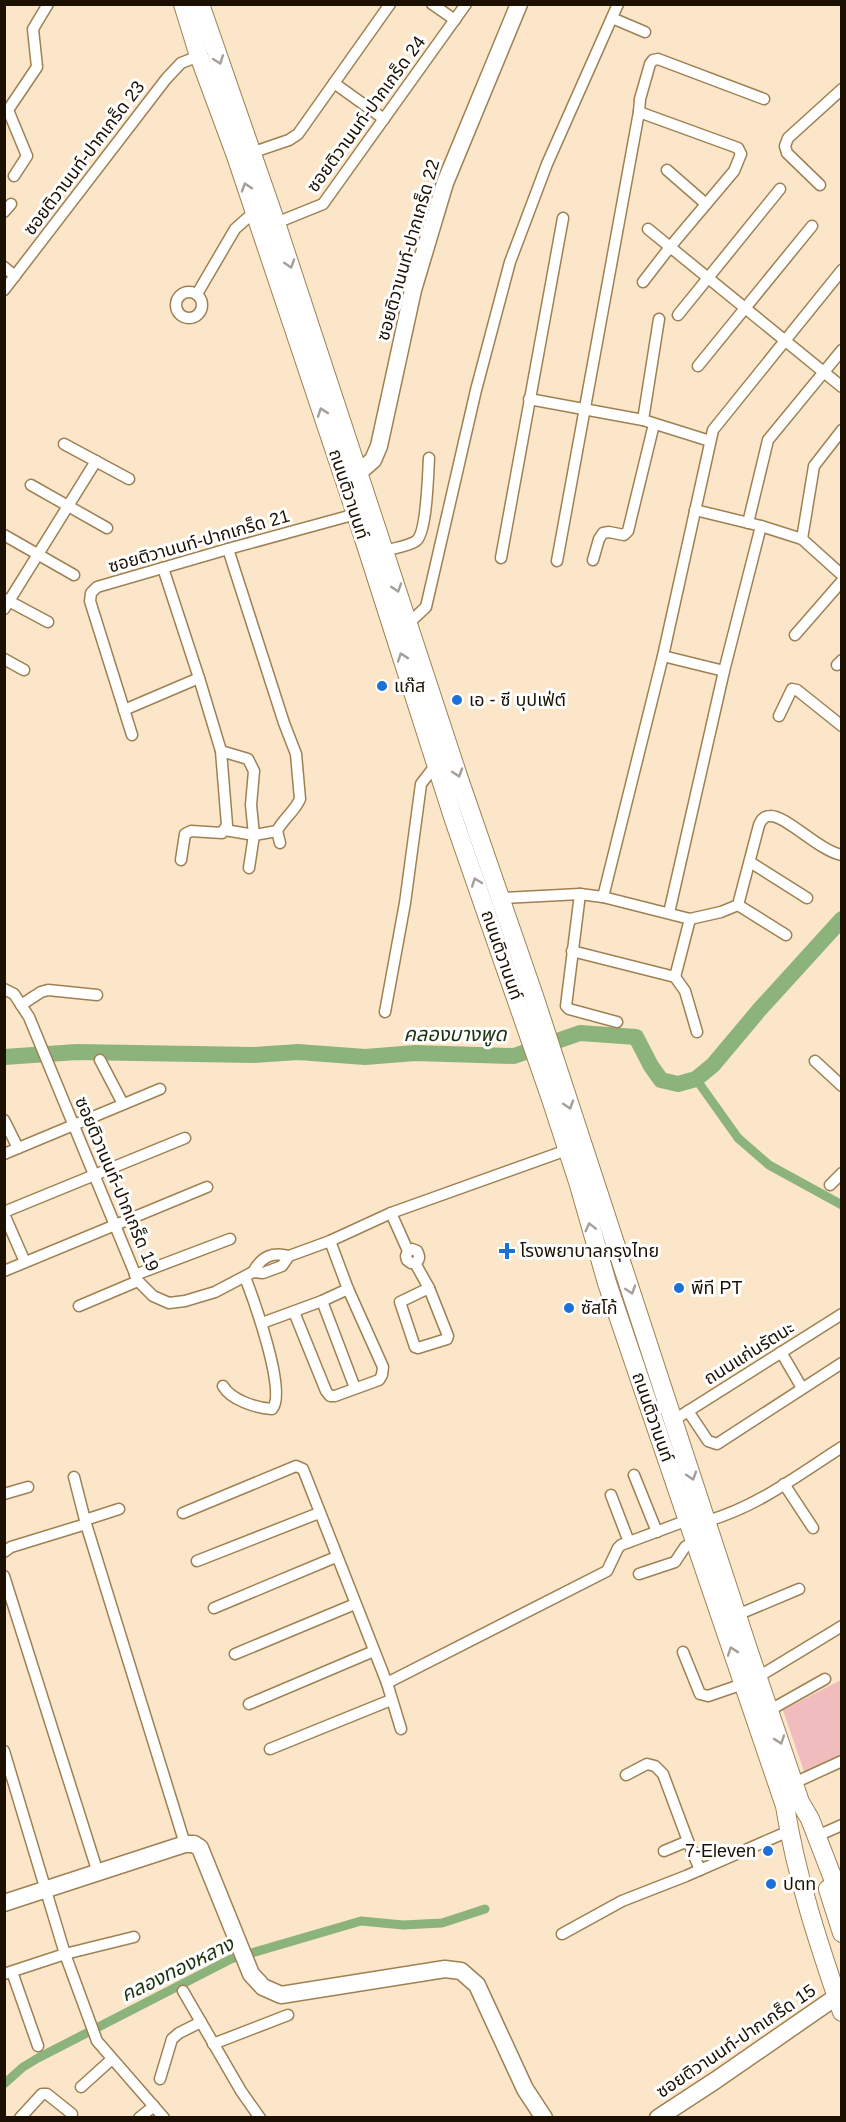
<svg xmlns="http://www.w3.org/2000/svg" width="846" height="2122" font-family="Helvetica,'Noto Sans Thai',sans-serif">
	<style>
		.green { fill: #f0bcbd }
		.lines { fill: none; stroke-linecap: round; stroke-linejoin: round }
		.canal { stroke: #8db37d; stroke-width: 9 }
		.river { stroke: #8db37d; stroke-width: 16 }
		.street-casing { stroke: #9f8052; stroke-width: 13 }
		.secondary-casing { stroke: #9f8052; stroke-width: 19 }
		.primary-casing { stroke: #9f8052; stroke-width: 20 }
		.street { stroke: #fff; stroke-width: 10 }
		.secondary { stroke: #fff; stroke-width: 16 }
		.primary { stroke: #fff; stroke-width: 18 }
		.oneway { stroke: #a49f99 }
		.poi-dot { fill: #1b70da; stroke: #fff; stroke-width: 2 }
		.labels { text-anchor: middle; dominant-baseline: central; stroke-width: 6; stroke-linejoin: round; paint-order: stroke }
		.street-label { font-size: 18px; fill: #1b1001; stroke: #fff }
		.poi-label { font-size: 18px; fill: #1b1001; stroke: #fff; text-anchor: start }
		.water-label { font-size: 20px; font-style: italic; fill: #19320c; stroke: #fff }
	</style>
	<rect width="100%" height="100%" fill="#fbe6c9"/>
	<!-- green -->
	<polygon class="green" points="841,1680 841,1759 806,1777 783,1710"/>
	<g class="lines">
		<!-- canal -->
		<g class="canal">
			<polyline points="696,1079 738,1138 769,1165 842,1205"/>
			<polyline points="4,2084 23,2067 38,2058 231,1959 361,1921 403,1925 442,1923 485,1909"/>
		</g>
		<!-- river -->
		<polyline class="river" points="4,1057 77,1052 254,1055 298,1052 365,1057 415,1053 514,1056 580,1033 636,1037 651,1066 661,1080 678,1084 696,1079 713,1065 760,1009 842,919"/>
		<!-- street casing -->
		<g class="street-casing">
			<g id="street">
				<polyline points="432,4 455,20"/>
				<polyline points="612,18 645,32"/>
				<polyline points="334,83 384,119"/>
				<polyline points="639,112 738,148 741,154 734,171 670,247 643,282"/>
				<polyline points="251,153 289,140 298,134 390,4"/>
				<polyline points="667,170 706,204"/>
				<polyline points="14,176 27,156 8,110 37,67 33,29 48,4"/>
				<polyline points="820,185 787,153 785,146 788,138 842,89"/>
				<polyline points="4,212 11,204"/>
				<polyline points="276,223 323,204 466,4"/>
				<polyline points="648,229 842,387"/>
				<polyline points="4,267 15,276"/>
				<polyline points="4,290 166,79 181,63 199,56"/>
				<circle cx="189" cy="305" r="13"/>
				<polyline points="197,294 235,229 254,212"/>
				<polyline points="678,315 780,189"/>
				<polyline points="698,366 812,226"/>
				<polyline points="529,399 643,420 710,441"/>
				<polyline points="643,420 659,319"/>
				<polyline points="64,444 129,479"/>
				<polyline points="31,485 107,528"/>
				<polyline points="695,510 761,526 802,539 842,575"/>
				<polyline points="748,523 768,440 842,350"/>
				<polyline points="4,535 74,575"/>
				<polyline points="802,539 814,466 842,430"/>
				<path d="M228,549L284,723L296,754L300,799C295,811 283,819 277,831L280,843"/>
				<path d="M385,551C394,548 409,546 416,541C427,533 428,473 429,458"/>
				<polyline points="501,558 563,218"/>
				<polyline points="593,560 599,539 603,533 609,532 624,535 628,531 654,424"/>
				<polyline points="557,561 639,112 640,99 650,64 653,60 658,59 764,99"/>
				<polyline points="163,568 199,678 221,751"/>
				<polyline points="5,599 48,622"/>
				<polyline points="4,609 96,461"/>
				<polyline points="409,623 426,607 476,390 510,262 547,164 618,4"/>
				<polyline points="795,635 842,581"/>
				<polyline points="663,656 724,671"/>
				<polyline points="4,659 24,670"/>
				<polyline points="837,665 842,660"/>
				<polyline points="124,710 199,678"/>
				<polyline points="779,716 792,689 797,690 842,726"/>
				<polyline points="132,735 90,601 91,593 97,587 228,549 356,514"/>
				<polyline points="225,830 254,835 277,831"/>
				<polyline points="181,860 185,834 191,831 222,833 227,825 221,751 248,759 254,771 251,805 254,835 249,868"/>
				<polyline points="750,862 807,898"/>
				<polyline points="580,894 566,1006 569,1009 617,1022"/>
				<polyline points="603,897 663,656 713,430 842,270"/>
				<path d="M501,898L580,894L603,897L690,919L721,912L738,905L759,825C761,820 764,816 770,816C786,815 819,851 842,855"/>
				<polyline points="738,905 786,935"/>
				<polyline points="669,913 724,671 761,526"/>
				<polyline points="572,951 675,977 685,991 697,1032"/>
				<polyline points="675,977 690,919"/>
				<polyline points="4,989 14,994 29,1017 138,1281 153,1296 169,1303 185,1301 215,1292 253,1272 263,1273 282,1266 289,1256 330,1241 391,1213 567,1150"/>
				<polyline points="21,1005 41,992 48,990 97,995"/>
				<polyline points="385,1012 405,903 421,784 431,771 439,768"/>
				<polyline points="100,1060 123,1104"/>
				<polyline points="815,1061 842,1086"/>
				<polyline points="4,1120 18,1148"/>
				<polyline points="4,1154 160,1089"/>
				<polyline points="830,1185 842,1173"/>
				<polyline points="4,1212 185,1138"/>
				<path d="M391,1213L408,1251L406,1256L407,1260L411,1263C419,1263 421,1258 417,1251L412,1249L408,1251"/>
				<polyline points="4,1214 25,1262"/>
				<polyline points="415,1263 429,1288"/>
				<polyline points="4,1271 207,1187"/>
				<path d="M253,1272C262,1256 272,1252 289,1256"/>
				<polyline points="135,1275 230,1239"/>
				<polygon points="429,1288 448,1336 447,1339 418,1348 415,1347 400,1302"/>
				<polyline points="322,1301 355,1388"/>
				<polyline points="79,1306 138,1281"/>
				<polyline points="294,1312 326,1391 330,1396 335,1396 379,1380 382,1375 383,1367 348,1289"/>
				<polyline points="262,1323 322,1301 348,1289 330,1241"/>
				<polyline points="781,1352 802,1388"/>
				<path d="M223,1386C231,1400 256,1408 272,1409C288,1394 253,1298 245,1277"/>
				<polyline points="688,1411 708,1441 717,1444 842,1363"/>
				<polyline points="674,1420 842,1314"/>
				<polyline points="634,1475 657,1532"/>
				<polyline points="74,1477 86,1524 185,1844"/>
				<polyline points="784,1484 813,1528"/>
				<polyline points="4,1494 28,1487"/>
				<polyline points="611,1495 629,1542"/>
				<polyline points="183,1513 296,1466 303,1469 387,1683 401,1729"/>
				<polyline points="85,1520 119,1509"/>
				<path d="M707,1521C757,1507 798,1475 842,1447"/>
				<polyline points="4,1552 11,1547 86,1524"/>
				<polyline points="197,1561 319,1513"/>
				<polyline points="639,1574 675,1562 685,1547 695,1541"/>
				<polyline points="4,1576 98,1873"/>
				<polyline points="214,1608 336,1557"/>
				<polyline points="737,1615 799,1589"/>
				<polyline points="683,1652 700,1694 708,1696 743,1684"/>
				<polyline points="235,1654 355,1604"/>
				<polyline points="758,1677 842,1626"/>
				<polyline points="387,1683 607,1571 618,1548 621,1545 688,1520"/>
				<polyline points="249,1704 374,1651"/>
				<polyline points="770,1710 825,1679"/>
				<polyline points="270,1749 391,1700"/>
				<polyline points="4,1751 65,1954 97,2041 164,2118"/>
				<polyline points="626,1775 647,1764 655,1766 663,1774 688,1841 700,1870"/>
				<polyline points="794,1783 842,1761"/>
				<polyline points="817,1836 842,1825"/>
				<polyline points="664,1851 688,1841"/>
				<polyline points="562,1934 622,1901 686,1876 789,1831"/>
				<polyline points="12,1972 38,2046"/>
				<polyline points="4,1974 65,1954 134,1937"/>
				<polyline points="183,1991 241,2091 260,2118"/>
				<polyline points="213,2044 288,2015"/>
				<polyline points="160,2079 172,2039 179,2033 201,2022"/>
				<polyline points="81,2087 112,2059"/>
				<polyline points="20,2118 42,2094 47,2094 72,2114"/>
				<polyline points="139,2118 154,2106"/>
			</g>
		</g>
		<!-- secondary casing -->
		<g class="secondary-casing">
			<g id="secondary">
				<polyline points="358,473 373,460 379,446 413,290 445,183 519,4"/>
				<polyline points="4,1903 185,1844 194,1844 200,1848 251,1974 263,1987 281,1995 445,1969 461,1971 477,1985 525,2089 544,2118"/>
				<polyline points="658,2118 716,2080 836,1997"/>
			</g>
		</g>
		<!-- primary casing -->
		<g class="primary-casing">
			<g id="primary">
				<path d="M183,4L199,56L236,156L356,514L454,820L551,1099L579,1185L607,1283L785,1806C796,1876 819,1945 842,2012"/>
				<polyline points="200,4 276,223 459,779 534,996 749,1652 800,1802 810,1819 842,1902"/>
				<polyline points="828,1889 842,1933"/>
			</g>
		</g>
		<!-- street -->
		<use href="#street" class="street"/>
		<!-- secondary -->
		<use href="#secondary" class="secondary"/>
		<!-- primary -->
		<use href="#primary" class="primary"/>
	</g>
	<!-- one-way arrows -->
	<defs><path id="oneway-chevron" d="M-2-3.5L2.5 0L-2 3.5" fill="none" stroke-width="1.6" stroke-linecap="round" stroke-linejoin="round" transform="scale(1.5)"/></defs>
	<g class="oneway">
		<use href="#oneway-chevron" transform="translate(219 60) rotate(70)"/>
		<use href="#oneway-chevron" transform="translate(246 187) rotate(-108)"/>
		<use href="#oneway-chevron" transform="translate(290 264) rotate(72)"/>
		<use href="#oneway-chevron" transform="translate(322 412) rotate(-109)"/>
		<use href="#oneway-chevron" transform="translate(397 588) rotate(72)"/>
		<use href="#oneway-chevron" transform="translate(402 657) rotate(-109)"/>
		<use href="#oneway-chevron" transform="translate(458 773) rotate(72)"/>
		<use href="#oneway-chevron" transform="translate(476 882) rotate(-110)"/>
		<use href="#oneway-chevron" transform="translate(569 1105) rotate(72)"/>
		<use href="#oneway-chevron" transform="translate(590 1227) rotate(-104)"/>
		<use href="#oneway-chevron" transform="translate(631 1290) rotate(72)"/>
		<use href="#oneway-chevron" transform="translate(692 1476) rotate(72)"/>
		<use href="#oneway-chevron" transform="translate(732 1651) rotate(-109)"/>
		<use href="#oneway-chevron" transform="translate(780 1740) rotate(71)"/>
	</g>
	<!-- markers -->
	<g class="poi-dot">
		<circle cx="382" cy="686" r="6"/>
		<circle cx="457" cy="700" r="6"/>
		<path d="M504 1242h6v6h6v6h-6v6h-6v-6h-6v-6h6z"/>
		<circle cx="679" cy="1288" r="6"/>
		<circle cx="569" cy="1308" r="6"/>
		<circle cx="768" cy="1851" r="6"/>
		<circle cx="771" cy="1884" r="6"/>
	</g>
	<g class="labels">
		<!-- street labels -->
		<g class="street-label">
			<text transform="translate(366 114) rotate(-54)">ซอยติวานนท์-ปากเกร็ด 24</text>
			<text transform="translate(84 158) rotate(-53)">ซอยติวานนท์-ปากเกร็ด 23</text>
			<text transform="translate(408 250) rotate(-74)">ซอยติวานนท์-ปากเกร็ด 22</text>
			<text transform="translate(349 494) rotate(72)">ถนนติวานนท์</text>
			<text transform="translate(199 541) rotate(-16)">ซอยติวานนท์-ปากเกร็ด 21</text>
			<text transform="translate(502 955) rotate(71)">ถนนติวานนท์</text>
			<text transform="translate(117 1184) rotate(67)">ซอยติวานนท์-ปากเกร็ด 19</text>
			<text transform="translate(749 1353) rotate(-32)">ถนนแก่นรัตนะ</text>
			<text transform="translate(653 1417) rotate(71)">ถนนติวานนท์</text>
			<text transform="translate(736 2041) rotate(-34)">ซอยติวานนท์-ปากเกร็ด 15</text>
		</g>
		<!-- poi labels -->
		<g class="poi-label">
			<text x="394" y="686">แก๊ส</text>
			<text x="469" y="700">เอ - ซี บุปเฟ่ต์</text>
			<text x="520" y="1251">โรงพยาบาลกรุงไทย</text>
			<text x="691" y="1288">พีที PT</text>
			<text x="581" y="1308">ซัสโก้</text>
			<text x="756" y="1851" text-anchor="end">7-Eleven</text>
			<text x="783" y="1884">ปตท</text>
		</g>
		<!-- water labels -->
		<g class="water-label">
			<text x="455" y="1034">คลองบางพูด</text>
			<text transform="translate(177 1969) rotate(-26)">คลองทองหลาง</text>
		</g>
	</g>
	<!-- border -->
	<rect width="846" height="2122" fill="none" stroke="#1b1001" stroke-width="12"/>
</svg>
